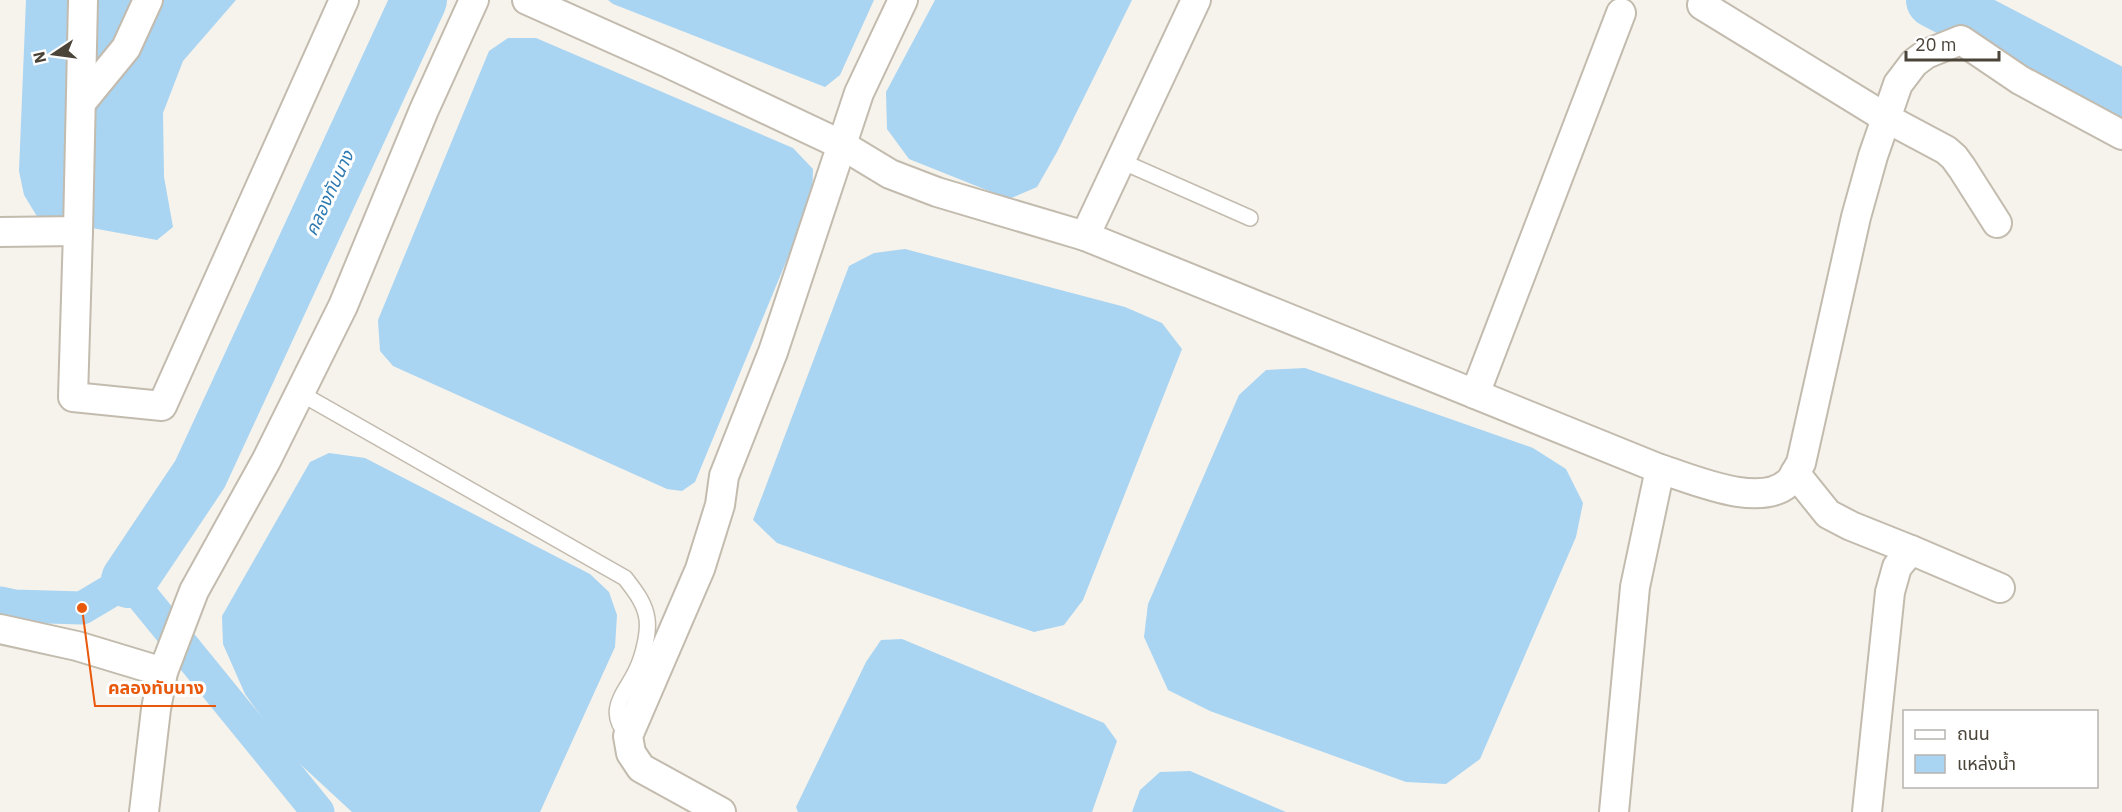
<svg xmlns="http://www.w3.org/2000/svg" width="2122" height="812" font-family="'IBM Plex Sans','Noto Sans Thai',sans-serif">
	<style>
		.water { fill: #a9d4f2 }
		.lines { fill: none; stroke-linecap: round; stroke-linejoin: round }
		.canal { stroke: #a9d4f2; stroke-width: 33 }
		.river { stroke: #a9d4f2; stroke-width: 56 }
		.lane-casing { stroke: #c2bbae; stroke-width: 18 }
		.street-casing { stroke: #c2bbae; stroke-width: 32 }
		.lane { stroke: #fff; stroke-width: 15 }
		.street { stroke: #fff; stroke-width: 28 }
		.labels { text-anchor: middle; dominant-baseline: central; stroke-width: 6; stroke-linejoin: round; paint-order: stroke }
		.water-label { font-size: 18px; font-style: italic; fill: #2e7ab2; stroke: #fff }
		.leader { fill: none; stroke: #e8590c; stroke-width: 2 }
		.callout-dot { fill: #e8590c; stroke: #fff; stroke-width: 2 }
		.callout-label { font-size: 18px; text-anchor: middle; font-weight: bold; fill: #e8590c; stroke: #fff; stroke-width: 6; stroke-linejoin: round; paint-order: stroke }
	</style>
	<rect width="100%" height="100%" fill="#f6f3ec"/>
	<!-- water -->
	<g class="water">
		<polygon points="26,0 236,0 183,61 163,113 164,177 173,227 157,240 38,218 24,195 19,171"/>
		<polygon points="608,0 874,0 840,75 825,87 613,4"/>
		<polygon points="935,0 1132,0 1057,152 1037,187 1009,199 909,159 887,129 886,92"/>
		<polygon points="508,38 536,38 793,148 813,169 812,199 695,482 682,491 667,489 393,366 380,351 378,320 489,51"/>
		<polygon points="905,249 1125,307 1162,323 1182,349 1083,600 1064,625 1034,632 777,543 753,520 849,266 874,253"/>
		<polygon points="1305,368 1533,448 1566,469 1583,503 1576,537 1480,759 1446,784 1406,782 1210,711 1168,690 1144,637 1148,604 1239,395 1266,370"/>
		<polygon points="329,453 365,458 590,574 609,592 617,615 615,647 540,812 352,812 287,752 245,694 223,644 222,616 310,462"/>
		<polygon points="902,639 1104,723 1117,741 1092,812 798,812 796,807 866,662 881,640"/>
		<polygon points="1190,771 1286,812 1132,812 1140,790 1160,772"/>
	</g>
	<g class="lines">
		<!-- canal -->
		<polyline class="canal" points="0,603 14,606 82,608 129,580 318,812"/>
		<!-- river -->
		<g class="river">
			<polyline points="1934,0 2122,98"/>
			<polyline points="129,580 200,474 419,0"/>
		</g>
		<!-- lane casing -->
		<g class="lane-casing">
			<g id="lane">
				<polyline points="1121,161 1250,218"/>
				<path d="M300,393L625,578C635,591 645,603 647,619C649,633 643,656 637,669C626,694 604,709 628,736"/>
			</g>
		</g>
		<!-- street casing -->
		<g class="street-casing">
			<g id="street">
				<path d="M527,0L668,63L842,145L890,174L937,192L1085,236L1660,469C1693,479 1759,509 1788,483C1794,478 1797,469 1801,463L1856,217L1873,156L1898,84L1914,63L1926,54L1961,40L2020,80L2122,135"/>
				<polyline points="1702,5 1886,118 1946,150 1954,157 1962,168 1997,223"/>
				<polyline points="81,103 126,48 148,0"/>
				<polyline points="78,231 73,397 162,406 344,0"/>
				<polyline points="0,232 78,231 83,0"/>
				<polyline points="1085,236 1196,0"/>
				<polyline points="1475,394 1621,13"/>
				<polyline points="1795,473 1828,514 1851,526 1911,550"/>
				<polyline points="0,629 77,646 163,672"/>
				<polyline points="144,812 156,709 163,672 194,591 266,461 343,306 424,110 474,0"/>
				<polyline points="721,812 641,768 631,753 628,736 700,569 720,505 724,476 773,352 859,93 903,0"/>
				<polyline points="1614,812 1635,587 1660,469"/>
				<polyline points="1867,812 1890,592 1897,567 1911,550 2000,588"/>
			</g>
		</g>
		<!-- lane -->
		<use href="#lane" class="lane"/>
		<!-- street -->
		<use href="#street" class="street"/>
	</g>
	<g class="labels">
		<!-- water labels -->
		<g class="water-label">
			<text transform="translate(329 193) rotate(-65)">คลองทับนาง</text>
		</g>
	</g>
	<!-- callouts -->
	<path class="leader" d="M82 608L95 706H216"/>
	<circle class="callout-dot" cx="82" cy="608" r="6"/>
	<g class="callout-label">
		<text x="156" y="694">คลองทับนาง</text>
	</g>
	<!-- legend -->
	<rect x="1903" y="710" width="195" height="78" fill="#ffffff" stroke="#b7b4b0" stroke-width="1.5"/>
	<rect x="1915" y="730" width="30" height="9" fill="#ffffff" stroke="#b7b4b0" stroke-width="1.5"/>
	<text x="1957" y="740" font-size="18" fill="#4b4439">ถนน</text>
	<rect x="1915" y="755" width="30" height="18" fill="#a9d4f2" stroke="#b7b4b0" stroke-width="1.5"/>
	<text x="1957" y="770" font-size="18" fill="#4b4439">แหล่งน้ำ</text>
	<!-- north arrow -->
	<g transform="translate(54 54) rotate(257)" stroke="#ffffff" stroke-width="4.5" paint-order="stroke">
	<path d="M0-4.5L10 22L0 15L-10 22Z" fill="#4b4439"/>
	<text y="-9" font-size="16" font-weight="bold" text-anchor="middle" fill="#4b4439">N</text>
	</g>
	<!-- scale -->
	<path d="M1906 51v9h93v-9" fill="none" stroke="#4b4439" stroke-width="3"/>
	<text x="1915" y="51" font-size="18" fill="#4b4439" stroke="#ffffff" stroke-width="4.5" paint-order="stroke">20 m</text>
</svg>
